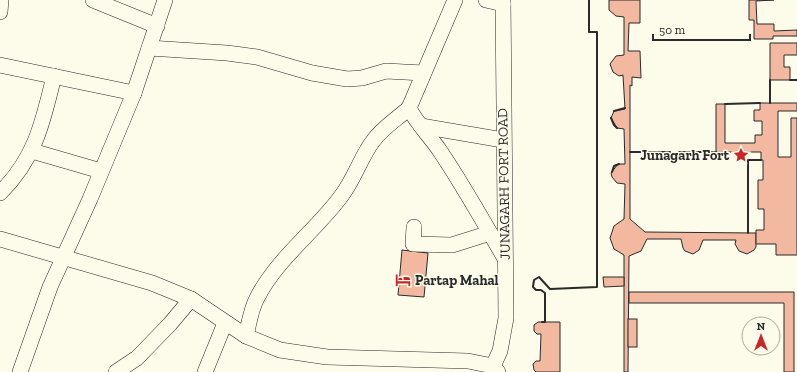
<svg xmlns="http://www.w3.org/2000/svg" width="797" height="372" font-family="'Zilla Slab',serif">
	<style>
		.building { fill: #f2b8a0; stroke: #2b2b2b }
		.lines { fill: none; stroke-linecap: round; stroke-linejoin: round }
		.minor-casing { stroke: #2b2b2b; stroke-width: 16 }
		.minor { stroke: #fdfbea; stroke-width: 15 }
		.wall { stroke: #2b2b2b; stroke-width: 2 }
		.labels { text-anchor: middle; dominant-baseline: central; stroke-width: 3; stroke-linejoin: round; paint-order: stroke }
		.poi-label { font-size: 14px; font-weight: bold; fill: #2b2b2b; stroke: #fdfbea; text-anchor: end }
		.street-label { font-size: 14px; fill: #2b2b2b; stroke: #fdfbea }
	</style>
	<rect width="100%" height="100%" fill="#fdfbea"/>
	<!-- building -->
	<g class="building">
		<polygon points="609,0 640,0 640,23 629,23 628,51 640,51 641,78 632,77 632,86 630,85 630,219 645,232 756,233 756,247 754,250 747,254 739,251 735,244 736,240 703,240 699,250 693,254 685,251 683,248 681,239 647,239 641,251 629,256 628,372 624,372 624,255 614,249 610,238 614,226 624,219 625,184 617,183 612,177 611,173 618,164 625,164 624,129 617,128 611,118 614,111 625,109 623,75 619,76 613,72 610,64 616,56 624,55 624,17 616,16 609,10"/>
		<polygon points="749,0 774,0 756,1 757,24 774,24 774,31 797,30 797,36 773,36 773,39 754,39 754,20 749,20"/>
		<polygon points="770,43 797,43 797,55 784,55 784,67 790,67 790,80 770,80"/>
		<polygon points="760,103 797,103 797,111 778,111 778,157 791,157 791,118 797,118 797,255 776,255 776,244 756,244 756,230 764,230 764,209 758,209 758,180 763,180 763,160 761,160 761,152 716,152 716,104 725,104 725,143 755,143 755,135 762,135 762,121 754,121 754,110 760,110"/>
		<polygon points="402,250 428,253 424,297 398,295"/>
		<polygon points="603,277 624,277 624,286 604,287"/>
		<polygon points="629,292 794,292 794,372 784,372 784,303 629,303"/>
		<rect x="628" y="319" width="9" height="28"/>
		<polygon points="538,322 560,322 560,372 536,372 534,370 533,364 536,361 540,361 541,334 537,334 534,331 534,325"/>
	</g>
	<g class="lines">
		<!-- minor casing -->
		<g class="minor-casing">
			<g id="minor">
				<polyline points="93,0 157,26"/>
				<path d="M455,0L409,108C417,124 430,136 440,151C463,185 483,221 504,257"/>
				<polyline points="486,0 503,4"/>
				<polyline points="0,12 1,0"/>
				<polyline points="149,48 227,53 257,57 312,73 347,79 362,78 386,71 423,73"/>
				<polyline points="0,65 134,93"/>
				<polyline points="421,126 503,140"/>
				<polyline points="32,151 101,171"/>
				<path d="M0,193C35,159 43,122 54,76"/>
				<polyline points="414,227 413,244 452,245 490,233"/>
				<polyline points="0,239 152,283 191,299 246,336 280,350 327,357 468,361 493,366 498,372"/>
				<path d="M246,336C249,323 251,309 257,298C277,259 313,233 339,199C354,181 360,158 373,141C382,128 397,119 409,108"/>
				<polyline points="493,366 500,351 506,318 503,0"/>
				<polyline points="20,372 50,287 90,199 134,93 165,0"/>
				<polyline points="116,372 137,358 170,324 191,299"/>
				<polyline points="205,372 225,323"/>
			</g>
		</g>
		<!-- minor -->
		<use href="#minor" class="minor"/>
		<!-- wall -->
		<g class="wall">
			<polyline points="790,80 797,80"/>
			<polyline points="770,103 770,80"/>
			<polyline points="725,104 760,103"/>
			<polyline points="614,111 625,108"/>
			<polyline points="611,118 614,125 617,128"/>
			<polyline points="630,152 670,152"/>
			<polyline points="679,152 716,152"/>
			<polyline points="612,172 614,166 619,164"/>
			<polyline points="748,233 748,160 761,160"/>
			<polyline points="542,322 545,322 545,293 541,290 536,290 533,287 534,280 539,277 550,289 597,287 597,32 589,32 589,0"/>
		</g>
	</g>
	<!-- icons -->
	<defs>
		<g id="sight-bare" transform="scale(1.2)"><path d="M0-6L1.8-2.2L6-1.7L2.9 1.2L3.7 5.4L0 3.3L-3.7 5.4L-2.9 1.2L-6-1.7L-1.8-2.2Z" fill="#c62828" stroke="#fdfbea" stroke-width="2.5" paint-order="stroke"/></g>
		<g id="hotel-bare" transform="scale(1.2)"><path d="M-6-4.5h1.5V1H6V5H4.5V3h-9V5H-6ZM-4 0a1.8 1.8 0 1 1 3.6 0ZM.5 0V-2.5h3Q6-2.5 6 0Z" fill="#c62828" stroke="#fdfbea" stroke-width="2.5" paint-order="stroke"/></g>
	</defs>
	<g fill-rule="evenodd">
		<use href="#sight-bare" x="741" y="155"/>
		<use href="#hotel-bare" x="403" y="280"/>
	</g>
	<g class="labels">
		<!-- poi labels -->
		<g class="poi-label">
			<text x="729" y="155">Junagarh Fort</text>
			<text x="415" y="280" text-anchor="start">Partap Mahal</text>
		</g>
		<!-- street labels -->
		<g class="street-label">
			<text transform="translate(504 184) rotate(-91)">JUNAGARH FORT ROAD</text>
		</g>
	</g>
	<!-- north arrow -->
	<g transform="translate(761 336)"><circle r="19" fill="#fdfbea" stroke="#a9a89e"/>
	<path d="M0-3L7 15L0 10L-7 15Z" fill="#c62828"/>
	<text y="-6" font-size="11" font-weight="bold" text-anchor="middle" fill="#2b2b2b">N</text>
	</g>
	<!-- scale -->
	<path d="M653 34v6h97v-6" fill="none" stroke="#2b2b2b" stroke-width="2"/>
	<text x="659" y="34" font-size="12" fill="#2b2b2b" stroke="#fdfbea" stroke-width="3" paint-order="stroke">50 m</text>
</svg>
